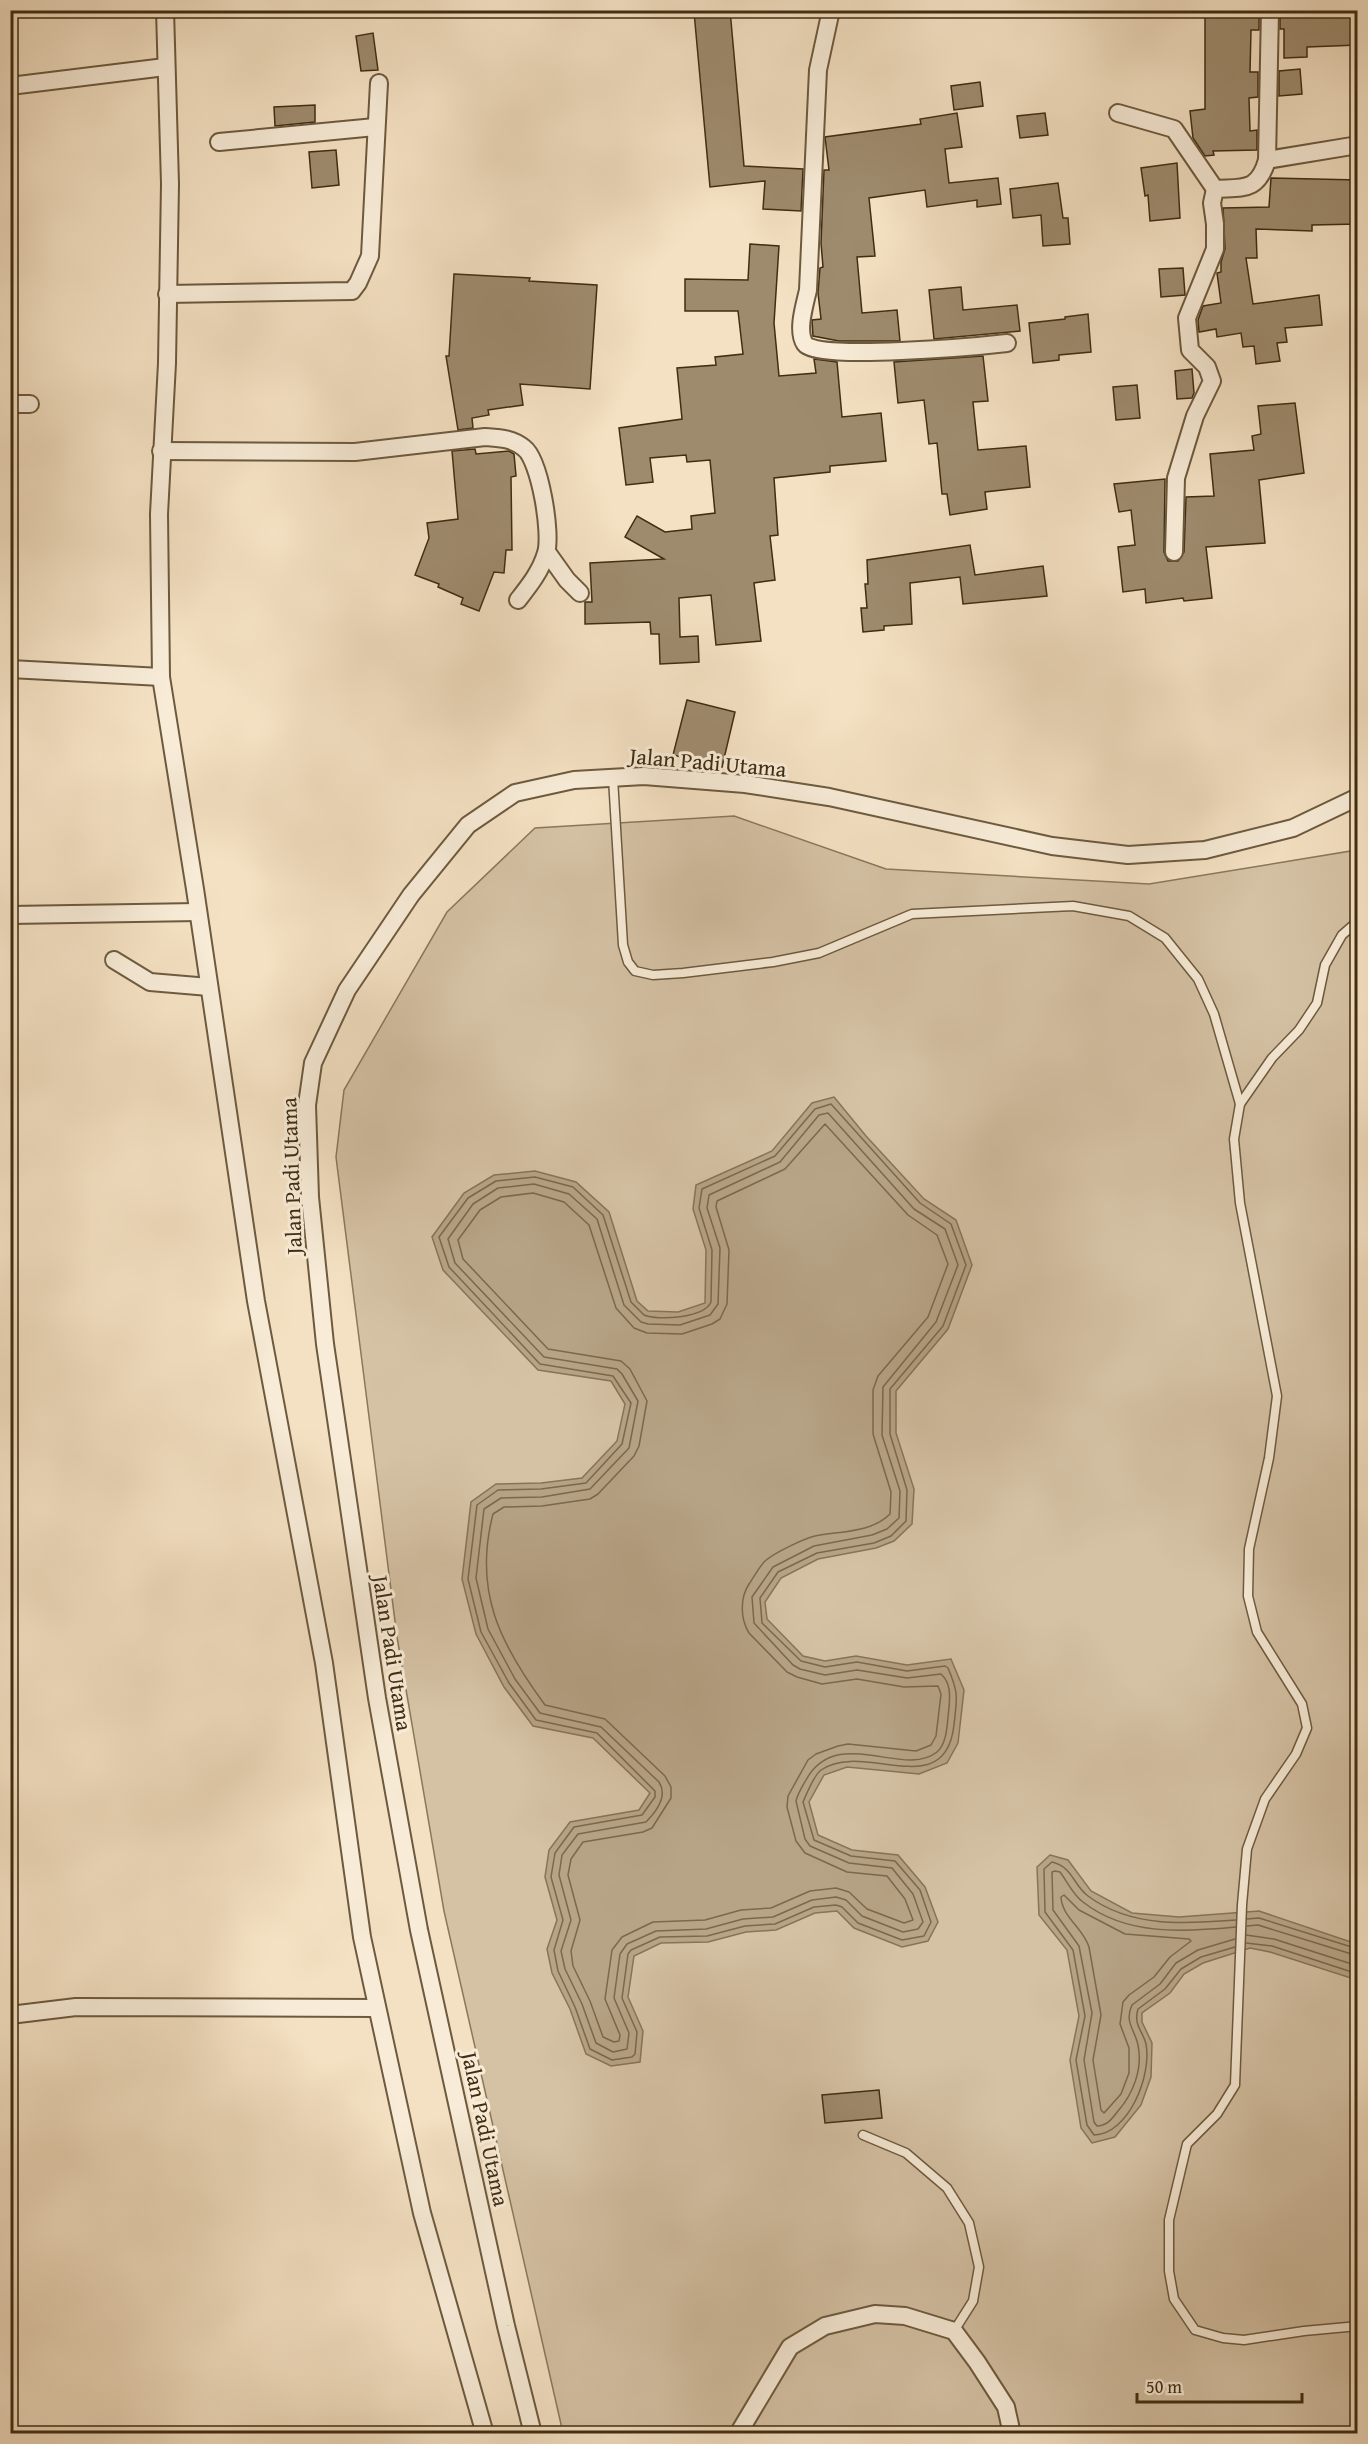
<svg xmlns="http://www.w3.org/2000/svg" width="1368" height="2444" font-family="'Gentium Book Plus',serif">
	<style>
		.green { fill: #d5c2a5; stroke: #8a785c; stroke-width: 1.5 }
		.water { fill: #b7a487; stroke: #877458; stroke-width: 1.5 }
		.lines { fill: none; stroke-linecap: round; stroke-linejoin: round }
		.shore { stroke: #7c684c; stroke-width: 1.5 }
		.building { fill: #9e8b6e; stroke: #402d12; stroke-width: 1.5 }
		.lane-casing { stroke: #6d5a3e; stroke-width: 11 }
		.street-casing { stroke: #6d5a3e; stroke-width: 20 }
		.lane { stroke: #f8ecd8; stroke-width: 8 }
		.street { stroke: #f8ecd8; stroke-width: 16 }
		.labels { text-anchor: middle; dominant-baseline: central; stroke-width: 6; stroke-linejoin: round; paint-order: stroke }
		.street-label { font-size: 22px; fill: #402d12; stroke: #f8ecd8 }
	</style>
	<rect width="100%" height="100%" fill="#f4e1c3"/>
	<filter id="stains"><feTurbulence type="fractalNoise" baseFrequency=".00333" numOctaves="4"/><feColorMatrix values="0 0 0 0 .2 0 0 0 0 .09 0 0 0 0 .02 0 0 0 .5 -.17"/></filter>
	<radialGradient id="worn" r=".72"><stop offset=".6" stop-color="#630" stop-opacity="0"/><stop offset="1" stop-color="#630" stop-opacity=".3"/></radialGradient>
	<!-- green -->
	<polygon class="green" points="734,816 886,869 1149,884 1357,850 1357,2433 563,2433 444,1911 397,1637 336,1157 344,1090 447,912 535,828"/>
	<!-- water -->
	<g class="water">
		<polygon points="834,1097 866,1136 924,1199 956,1220 972,1265 948,1329 896,1391 896,1433 914,1489 912,1524 894,1541 876,1548 818,1559 781,1578 765,1602 767,1619 803,1656 825,1661 856,1656 907,1665 951,1659 964,1690 958,1743 947,1763 919,1774 847,1767 824,1775 809,1802 818,1835 852,1850 898,1855 925,1887 938,1922 928,1941 902,1947 854,1928 837,1911 815,1913 776,1930 746,1932 708,1942 661,1943 634,1956 628,1997 643,2031 640,2062 611,2066 586,2054 570,2009 552,1973 547,1949 557,1920 545,1877 549,1850 570,1822 639,1810 650,1793 593,1738 533,1726 504,1687 476,1634 462,1579 471,1502 496,1484 541,1483 582,1478 617,1441 625,1404 611,1381 538,1370 443,1270 432,1237 464,1193 494,1175 535,1171 576,1182 609,1212 637,1301 648,1311 678,1312 705,1303 706,1250 693,1209 696,1185 772,1151 812,1103"/>
		<polygon points="1050,1855 1068,1860 1091,1891 1132,1913 1179,1917 1259,1911 1357,1944 1357,1980 1270,1952 1250,1948 1203,1963 1184,1974 1170,1993 1142,2013 1142,2022 1152,2043 1151,2077 1141,2105 1115,2137 1092,2143 1081,2128 1070,2060 1079,2016 1067,1950 1039,1915 1037,1867"/>
	</g>
	<g class="lines">
		<!-- shore -->
		<g class="shore">
			<path d="M831,1104L920,1203L951,1224L966,1265L943,1326L890,1389V1434L907,1490L906,1521L891,1536L874,1543L817,1553L778,1572L760,1598L762,1623L801,1661L825,1667L857,1662L907,1671L945,1666L948,1668C959,1694 957,1697 954,1725C945,1804 864,1740 821,1770C814,1775 807,1793 803,1802L814,1840L851,1856L895,1861L920,1890L931,1922L924,1936L902,1940L858,1923L842,1907L836,1905L814,1907L775,1924L745,1926L707,1936L660,1937L631,1950L628,1954L622,1998L637,2032L635,2054L632,2057L612,2060L590,2049L575,2007L558,1971L554,1950L563,1920L551,1877L555,1853L574,1827L642,1815L655,1797V1791L597,1733L536,1720L509,1683L481,1632L468,1579L477,1505L498,1490L541,1489L586,1483L622,1444L631,1403L613,1376L540,1364L449,1267L439,1237L468,1198L496,1181L535,1177L573,1187L603,1215L631,1302L644,1315C658,1321 704,1318 711,1302L712,1250L699,1208L702,1189L775,1156L815,1109Z"/>
			<path d="M828,1113L914,1209L945,1229L958,1265L936,1322L883,1387L882,1435L900,1491L899,1518L887,1529L872,1535L814,1546L773,1567L752,1597L754,1623L793,1665L800,1669L825,1675L857,1670L907,1678L941,1674C951,1683 950,1696 949,1708C947,1721 948,1743 937,1752C903,1779 837,1724 806,1780C802,1787 798,1793 796,1801L805,1839L810,1846L849,1863L892,1868L913,1894L923,1922L918,1929L903,1932L862,1916L846,1900L836,1897L812,1900L773,1917L743,1919L706,1929L656,1931L627,1944L620,1954L614,1998L629,2033L627,2049L613,2052L596,2043L582,2004L565,1969L561,1951L571,1920L559,1875L562,1855L578,1834L646,1822C656,1812 668,1796 659,1782L601,1727L540,1713L515,1679L488,1629L476,1578L484,1509L501,1498L542,1497L590,1489L629,1448L638,1401L622,1374L617,1369L544,1357L455,1263L448,1239L473,1204L498,1188L534,1184L569,1194L597,1219L624,1305L641,1322L648,1324L680,1325L710,1315L718,1304L720,1248L707,1208L709,1195L780,1162L819,1115Z"/>
			<path d="M825,1124L908,1215L937,1235L948,1264L928,1317L878,1376L873,1390V1434L891,1492L890,1514C871,1533 840,1531 815,1536C803,1539 774,1553 765,1561C759,1567 754,1577 749,1584C740,1598 740,1618 749,1633L787,1672L797,1677L822,1684L857,1679L904,1687L938,1686L941,1694L936,1736L931,1745L916,1751L848,1744L838,1746L816,1754L808,1760L788,1796L787,1807L796,1841L805,1853L847,1872L887,1876L905,1899L913,1920L904,1923L867,1909L849,1892L836,1888L810,1891L771,1908L741,1910L705,1920L653,1922L622,1937L612,1950L605,1999L620,2035L619,2041L614,2042L603,2037L590,2001L573,1966L571,1951L580,1920L568,1875L571,1859L583,1842L643,1832L652,1828L671,1798V1787L665,1776L605,1719L545,1705C500,1644 473,1591 493,1514L504,1507L542,1506L590,1499L598,1494L634,1456L639,1446L647,1401L630,1369L621,1361L548,1349L463,1259L458,1240L480,1210L501,1197L533,1193L564,1202L589,1225L616,1308L634,1328L647,1333L682,1334L712,1324L720,1319L727,1304L729,1250L716,1207L717,1201L785,1169Z"/>
			<path d="M1064,1895L1079,1910L1125,1934L1189,1939L1191,1941L1170,1957L1154,1977L1129,1995L1123,2002L1120,2024L1129,2048V2073L1121,2094L1104,2113L1101,2110L1093,2060L1101,2015L1089,1947C1083,1928 1062,1917 1061,1897Z"/>
			<polyline points="1247,1919 1259,1918 1358,1949"/>
			<polyline points="1247,1926 1258,1925 1358,1956"/>
			<polyline points="1246,1935 1274,1939 1358,1966"/>
			<path d="M1235,1939L1198,1950L1176,1963L1160,1984L1132,2005C1124,2022 1135,2030 1138,2045C1143,2069 1133,2094 1118,2111C1112,2119 1107,2126 1097,2126L1094,2122L1084,2060L1092,2013L1079,1946L1053,1910L1052,1872L1055,1871L1060,1872C1067,1881 1073,1895 1083,1902C1126,1936 1184,1932 1236,1927"/>
			<polyline points="1246,1943 1272,1946 1358,1974"/>
			<path d="M1235,1947L1201,1957L1181,1969L1165,1989L1138,2009C1133,2025 1143,2031 1146,2044C1152,2075 1129,2134 1094,2135L1087,2125L1076,2060L1085,2016L1073,1950L1045,1912L1044,1869L1052,1862C1073,1867 1073,1885 1088,1896C1131,1928 1185,1924 1236,1920"/>
		</g>
	</g>
	<!-- building -->
	<g class="building">
		<polygon points="709,10 730,10 744,166 803,169 801,211 763,209 765,181 710,187 694,12"/>
		<polygon points="1205,10 1259,10 1259,30 1251,30 1250,72 1258,72 1258,97 1249,98 1250,131 1257,130 1257,150 1213,151 1214,155 1205,156 1193,138 1190,111 1205,109"/>
		<polygon points="1280,10 1358,10 1358,45 1307,47 1307,57 1284,58 1284,29 1280,29"/>
		<polygon points="373,33 378,70 361,71 356,36"/>
		<polygon points="1300,69 1302,94 1279,96 1279,71"/>
		<polygon points="980,82 983,106 954,110 951,86"/>
		<polygon points="315,105 315,122 275,126 274,107"/>
		<polygon points="957,113 962,147 945,149 949,183 998,178 1001,204 977,207 977,200 927,207 925,190 869,198 875,256 857,257 862,313 897,310 900,341 839,341 813,336 812,320 821,319 818,293 820,268 823,267 821,243 824,170 829,170 825,137 921,124 920,119"/>
		<polygon points="1045,113 1048,135 1020,138 1017,116"/>
		<polygon points="336,150 339,185 312,188 309,152"/>
		<polygon points="1177,163 1180,218 1150,221 1148,195 1145,196 1141,168"/>
		<polygon points="1271,178 1358,180 1358,224 1312,225 1312,231 1256,229 1257,258 1246,258 1253,304 1319,295 1322,325 1285,328 1287,342 1277,343 1280,361 1256,364 1254,346 1243,347 1241,333 1217,337 1216,329 1199,332 1198,320 1203,306 1221,303 1217,273 1221,272 1221,262 1225,249 1223,208 1269,207"/>
		<polygon points="1058,183 1063,218 1068,218 1070,244 1043,246 1041,215 1013,218 1010,189"/>
		<polygon points="750,244 779,246 774,323 779,376 816,373 814,359 837,362 842,417 881,413 886,461 830,466 830,472 774,478 778,535 770,536 775,580 754,583 761,641 716,645 711,595 679,598 680,637 698,636 699,662 660,664 659,634 651,634 650,622 585,624 585,602 592,602 590,563 664,559 625,537 637,516 665,532 692,529 691,516 715,513 710,460 687,462 686,455 650,458 653,482 626,485 619,428 682,419 677,368 716,365 715,357 743,354 738,311 685,311 685,279 748,280"/>
		<polygon points="1183,268 1185,295 1161,297 1159,269"/>
		<polygon points="454,274 530,278 529,281 597,285 590,389 520,384 523,405 488,410 489,415 472,418 473,428 458,430 446,356 449,356"/>
		<polygon points="961,287 963,310 1017,305 1020,331 934,339 929,290"/>
		<polygon points="1088,314 1091,352 1059,355 1059,360 1033,363 1029,323 1065,319 1065,317"/>
		<polygon points="983,356 988,401 973,402 978,450 1026,446 1030,487 985,492 987,509 950,515 947,494 942,494 937,443 929,444 924,400 898,403 894,362"/>
		<polygon points="1192,369 1194,393 1192,398 1177,399 1175,371"/>
		<polygon points="1137,385 1140,418 1116,420 1113,387"/>
		<polygon points="1295,403 1304,473 1259,480 1265,543 1206,547 1212,598 1184,601 1183,598 1146,603 1145,589 1123,592 1118,547 1135,545 1131,510 1119,512 1114,484 1165,479 1164,552 1168,561 1178,561 1184,552 1186,497 1214,496 1210,454 1254,450 1252,436 1261,434 1258,406"/>
		<polygon points="475,449 476,454 509,451 514,454 516,476 511,477 512,550 506,550 504,573 494,572 479,611 461,604 463,598 438,587 439,584 415,575 429,538 427,523 458,519 452,451"/>
		<polygon points="970,545 975,575 1043,566 1047,596 963,604 960,577 910,583 912,624 884,626 884,630 863,632 861,608 867,608 865,584 868,584 867,560"/>
		<polygon points="687,700 735,712 722,767 673,755"/>
		<polygon points="879,2090 882,2118 825,2123 822,2095"/>
	</g>
	<g class="lines">
		<!-- lane casing -->
		<g class="lane-casing">
			<g id="lane">
				<polyline points="613,778 623,945 628,962 635,971 653,975 683,973 773,962 819,953 912,914 1073,906 1129,916 1165,938 1198,979 1214,1014 1240,1104 1234,1139 1240,1203 1277,1396 1269,1458 1249,1549 1248,1596 1257,1632 1302,1704 1307,1728 1296,1754 1265,1799 1247,1849 1242,1905 1235,2085 1217,2114 1187,2144 1169,2220 1169,2271 1174,2299 1195,2330 1223,2338 1244,2340 1304,2331 1358,2326"/>
				<polyline points="1240,1104 1272,1058 1299,1030 1317,1003 1325,965 1342,935 1358,921"/>
				<polyline points="863,2135 906,2153 947,2188 969,2223 979,2267 973,2301 954,2331"/>
			</g>
		</g>
		<!-- street casing -->
		<g class="street-casing">
			<g id="street">
				<polyline points="165,10 170,184 167,363 159,514 161,677 195,889 256,1301 324,1663 362,1937 422,2213 485,2434"/>
				<path d="M831,10L818,70L808,290C805,304 796,331 805,344C817,361 981,346 1007,343"/>
				<polyline points="10,86 165,67"/>
				<polyline points="1118,113 1174,129 1215,189"/>
				<polyline points="219,142 375,127"/>
				<polyline points="1267,160 1358,145"/>
				<polyline points="167,294 352,291 358,283 370,256 379,83"/>
				<polyline points="10,404 30,404"/>
				<path d="M161,451L355,452L485,437C499,438 512,438 524,448C540,460 552,534 546,553C541,571 529,586 518,600"/>
				<polyline points="547,552 567,580 580,593"/>
				<path d="M1174,552L1176,478L1195,416L1212,381L1207,367L1190,350L1187,318L1215,249V224L1212,203L1215,189C1243,187 1258,192 1267,160L1270,10"/>
				<polyline points="10,669 161,677"/>
				<polyline points="10,915 198,912"/>
				<polyline points="114,960 150,982 209,987"/>
				<polyline points="10,2015 76,2007 376,2008"/>
				<polyline points="533,2434 506,2326 419,1930 377,1698 325,1344 310,1197 307,1105 313,1063 347,990 411,895 468,825 515,793 574,780 644,776 745,784 829,797 1052,846 1128,855 1205,850 1293,828 1358,797"/>
				<polyline points="738,2434 790,2347 825,2326 875,2314 905,2316 954,2331 977,2362 1006,2407 1012,2434"/>
			</g>
		</g>
		<!-- lane -->
		<use href="#lane" class="lane"/>
		<!-- street -->
		<use href="#street" class="street"/>
	</g>
	<g class="labels">
		<!-- street labels -->
		<g class="street-label">
			<text transform="translate(708 762) rotate(5)">Jalan Padi Utama</text>
			<text transform="translate(291 1176) rotate(-92)">Jalan Padi Utama</text>
			<text transform="translate(393 1653) rotate(81)">Jalan Padi Utama</text>
			<text transform="translate(486 2129) rotate(78)">Jalan Padi Utama</text>
		</g>
	</g>
	<!-- margin -->
	<rect width="1368" height="2444" fill="none" stroke="#f4e1c3" stroke-width="36"/>
	<rect x="12" y="12" width="1344" height="2420" fill="none" stroke="#402d12" stroke-width="3"/>
	<rect x="18" y="18" width="1332" height="2408" fill="none" stroke="#402d12" stroke-width="1.5"/>
	<!-- scale -->
	<path d="M1137 2393v9h165v-9" fill="none" stroke="#402d12" stroke-width="3"/>
	<text x="1146" y="2393" font-size="18" fill="#402d12" stroke="#f8ecd8" stroke-width="4.5" paint-order="stroke">50 m</text>
	<rect width="100%" height="100%" filter="url(#stains)"/>
	<rect width="100%" height="100%" fill="url(#worn)"/>
</svg>
